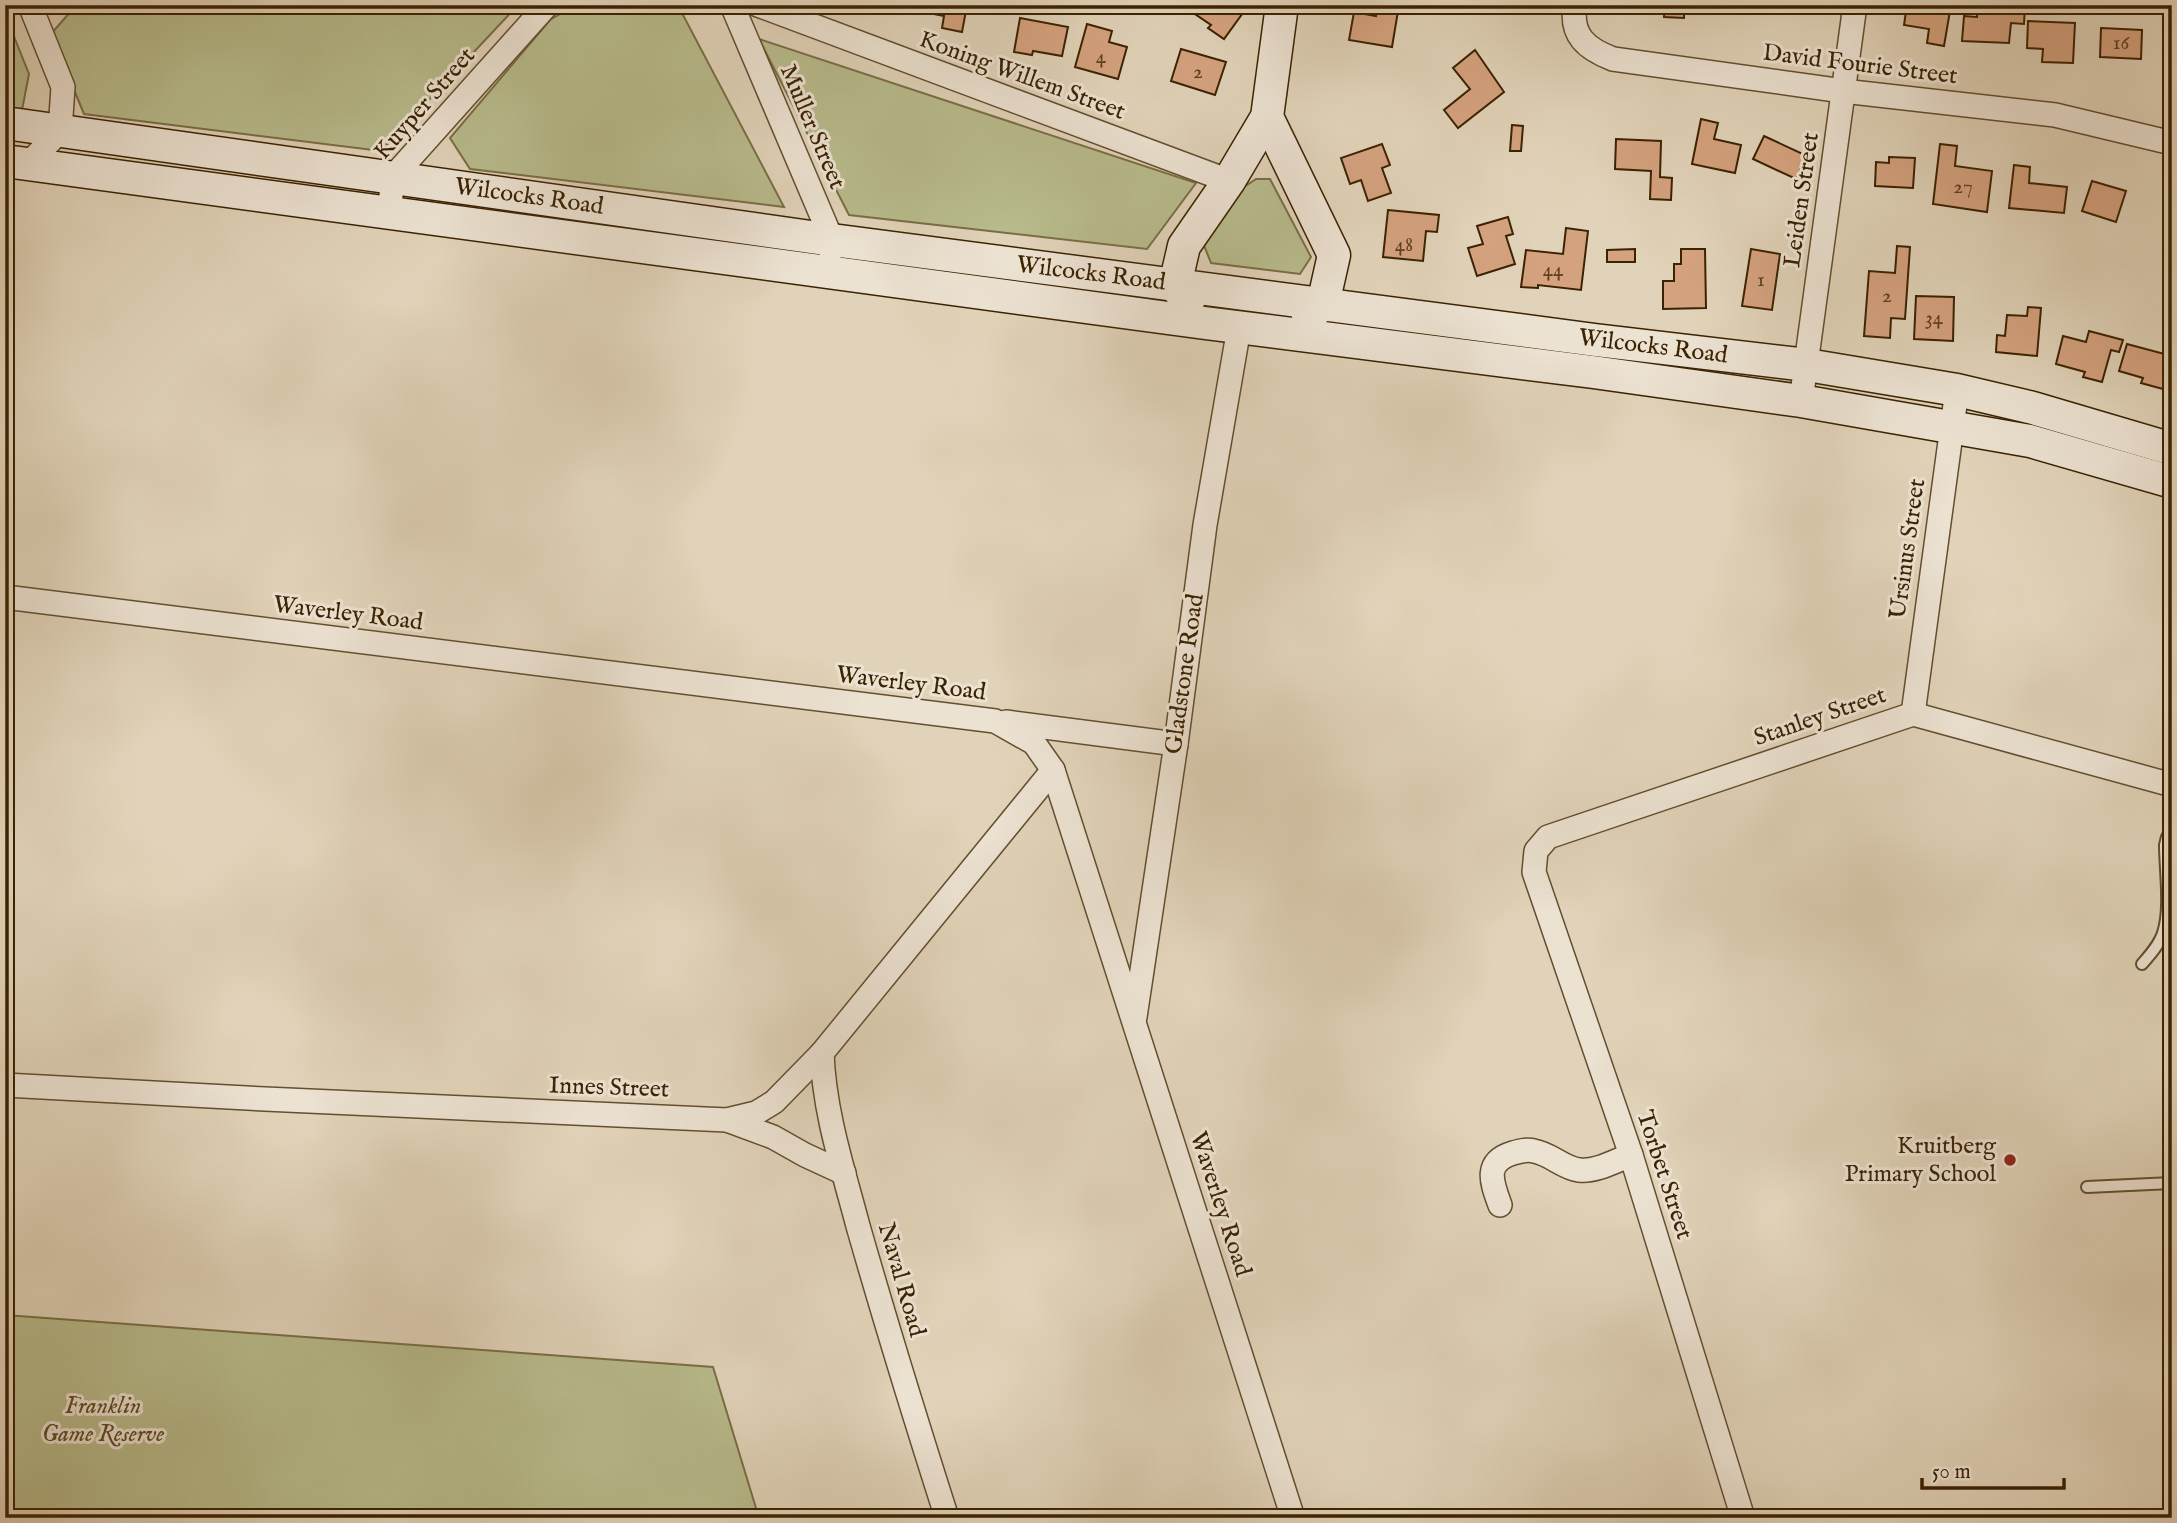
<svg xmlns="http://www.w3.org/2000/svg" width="2177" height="1523" font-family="'IM FELL English',serif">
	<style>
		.green { fill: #b8bb8c; stroke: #7a6e46; stroke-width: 2 }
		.building { fill: #d5a27f; stroke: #3b2201; stroke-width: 2 }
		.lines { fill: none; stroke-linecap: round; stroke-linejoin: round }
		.lane-casing { stroke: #644e2f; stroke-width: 14 }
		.street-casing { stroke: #644e2f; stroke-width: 26 }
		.secondary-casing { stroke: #3b2201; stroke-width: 35 }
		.lane { stroke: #ece2d2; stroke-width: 10 }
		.street { stroke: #ece2d2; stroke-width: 23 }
		.secondary { stroke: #ece2d2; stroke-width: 32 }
		.poi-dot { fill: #8f2418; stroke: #ece2d2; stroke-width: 2.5 }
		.labels { text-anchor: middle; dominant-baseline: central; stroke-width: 6; stroke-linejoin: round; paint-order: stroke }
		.number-label { font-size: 21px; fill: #624220 }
		.street-label { font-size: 24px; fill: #3b2201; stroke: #ece2d2 }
		.poi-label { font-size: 24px; fill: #3b2201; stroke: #ece2d2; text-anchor: end }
		.park-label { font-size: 24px; font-style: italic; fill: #5a4824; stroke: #ece2d2 }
	</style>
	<rect width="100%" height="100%" fill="#e1d3b9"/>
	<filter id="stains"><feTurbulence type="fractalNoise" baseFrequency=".00286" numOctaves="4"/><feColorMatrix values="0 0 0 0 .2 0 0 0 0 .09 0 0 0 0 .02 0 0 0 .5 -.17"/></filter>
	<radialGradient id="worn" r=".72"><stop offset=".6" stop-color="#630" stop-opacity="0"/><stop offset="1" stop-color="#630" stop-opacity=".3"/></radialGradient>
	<!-- green -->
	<g class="green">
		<polygon points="518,5 381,151 84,114 51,34 71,11"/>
		<polygon points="575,5 650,5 682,13 784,207 470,169 450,138 550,20"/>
		<polygon points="5,14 29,74 22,110 5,108"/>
		<polygon points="759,39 1196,183 1147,249 849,215"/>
		<polygon points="1256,179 1270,179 1311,257 1300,274 1211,263 1203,243 1238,191"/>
		<polygon points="5,1315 713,1367 759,1518 5,1518"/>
	</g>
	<!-- building -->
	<g class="building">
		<polygon points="909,5 967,5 962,32 942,28 944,16 908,9"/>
		<polygon points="1190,5 1237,5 1245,10 1224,39 1208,28 1211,25 1189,10 1192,7"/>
		<polygon points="1378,5 1399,5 1392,47 1349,40 1354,12 1376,16"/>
		<polygon points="1665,5 1684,5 1684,18 1664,17"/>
		<polygon points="1907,5 1951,5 1944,46 1927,43 1929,29 1904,25"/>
		<polygon points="1978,5 2025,5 2024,24 2011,23 2009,43 1962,41 1964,16 1977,17"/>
		<polygon points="1020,18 1068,27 1062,56 1033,51 1032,55 1014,52"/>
		<polygon points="2028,21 2075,23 2073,63 2042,62 2043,49 2027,48"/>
		<polygon points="1087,24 1112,31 1109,42 1127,47 1118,79 1075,67"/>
		<polygon points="2101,28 2142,30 2141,59 2100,57"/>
		<polygon points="2172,31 2172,70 2163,68"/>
		<polygon points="1181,49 1226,62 1215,95 1171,81"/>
		<polygon points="1475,50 1504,92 1458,128 1444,110 1470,89 1453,68"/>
		<polygon points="1701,119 1718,123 1714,139 1741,145 1735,173 1692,164"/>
		<polygon points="1512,125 1523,126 1521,151 1510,151"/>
		<polygon points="1764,136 1807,156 1796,179 1753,159"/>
		<polygon points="1616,139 1661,141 1660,177 1672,178 1671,200 1650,199 1651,171 1615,169"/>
		<polygon points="1382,144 1390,165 1382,168 1391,193 1368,201 1361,180 1350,184 1341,158"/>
		<polygon points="1940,144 1957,146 1955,166 1992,171 1987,212 1933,204"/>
		<polygon points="1889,157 1915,158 1913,188 1875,186 1876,162 1889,163"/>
		<polygon points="2014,165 2030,167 2029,183 2067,187 2064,213 2009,208"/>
		<polygon points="2092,181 2126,191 2116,222 2082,211"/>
		<polygon points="1388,210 1439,215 1437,232 1426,231 1423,261 1383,257"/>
		<polygon points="1508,217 1513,234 1506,236 1515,264 1477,276 1468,248 1483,244 1477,226"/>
		<polygon points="1566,228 1588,231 1581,290 1538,285 1538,288 1521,287 1526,250 1563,254"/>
		<polygon points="1897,246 1910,247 1905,319 1891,318 1890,338 1864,336 1869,271 1895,273"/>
		<polygon points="1635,249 1635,262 1607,262 1607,250"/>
		<polygon points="1681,249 1705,249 1706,308 1663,309 1663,281 1674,281 1674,264 1681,264"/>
		<polygon points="1751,249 1780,254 1772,310 1742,306"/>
		<polygon points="1916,296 1954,297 1953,341 1914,339"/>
		<polygon points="2028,307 2041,308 2037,356 1996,352 1997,335 2005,336 2007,315 2027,316"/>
		<polygon points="2171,313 2172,313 2172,336 2165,334"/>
		<polygon points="2089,331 2123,340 2119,352 2111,350 2102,382 2083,377 2085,372 2056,364 2063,336 2086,342"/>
		<polygon points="2127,344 2172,356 2172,364 2170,363 2163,389 2141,383 2143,378 2119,371"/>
	</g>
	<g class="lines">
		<!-- lane casing -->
		<g class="lane-casing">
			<g id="lane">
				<path d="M2142,964C2150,955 2159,945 2163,933C2171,908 2165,870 2165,845L2167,837L2172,834"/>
				<polyline points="2087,1187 2172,1183"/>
			</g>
		</g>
		<!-- street casing -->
		<g class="street-casing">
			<g id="street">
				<polyline points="732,5 832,240 831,251"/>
				<polyline points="758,5 1229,181"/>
				<path d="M1575,5C1570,36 1587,49 1613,59L1843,91L2055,115L2172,143"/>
				<polyline points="28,164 60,131 63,87 30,5"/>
				<polyline points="389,214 393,177 547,5"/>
				<polyline points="1801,401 1855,5"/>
				<polyline points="5,597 995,721 1034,743 1053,770 1293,1518"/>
				<polyline points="1913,714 1957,390"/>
				<polyline points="1006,722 1176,744"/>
				<polyline points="1135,1017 1176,744 1205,525 1239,328"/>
				<path d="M822,1053C824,1112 843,1169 858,1226C886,1324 916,1421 947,1518"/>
				<polyline points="5,1085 265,1099 727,1120 756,1113 774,1102 822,1053 1053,770"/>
				<polyline points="727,1120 773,1137 805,1155 844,1173"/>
				<path d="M1500,1205C1492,1183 1483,1162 1513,1153C1520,1151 1527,1149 1534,1151C1551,1154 1563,1168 1579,1170C1596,1172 1615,1161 1631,1155"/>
				<polyline points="1743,1518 1631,1155 1534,872 1536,851 1548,837 1913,714 2172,785"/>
			</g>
		</g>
		<!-- secondary casing -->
		<g class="secondary-casing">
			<g id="secondary">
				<polyline points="1267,117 1334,255 1323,304 1308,316"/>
				<polyline points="5,123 832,240 1595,340 1807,365 1957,390 2033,408 2172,449"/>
				<polyline points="5,161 1205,323 1593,372 1801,401 2030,441 2172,482"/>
				<polyline points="1188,302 1175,285 1184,246 1229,181 1267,117 1282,5"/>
			</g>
		</g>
		<!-- lane -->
		<use href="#lane" class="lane"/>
		<!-- street -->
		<use href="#street" class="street"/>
		<!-- secondary -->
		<use href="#secondary" class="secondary"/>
	</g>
	<!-- markers -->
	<circle class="poi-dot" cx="2010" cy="1160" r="7"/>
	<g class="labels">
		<!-- number labels -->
		<g class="number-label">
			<text x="2121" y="43">16</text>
			<text x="1101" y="57">4</text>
			<text x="1198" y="72">2</text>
			<text x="1963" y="187">27</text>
			<text x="1404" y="245">48</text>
			<text x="1553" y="270">44</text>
			<text x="1761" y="280">1</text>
			<text x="1887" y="296">2</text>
			<text x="1934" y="318">34</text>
		</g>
		<!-- street labels -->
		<g class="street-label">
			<text transform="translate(1860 65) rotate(7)">David Fourie Street</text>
			<text transform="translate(1022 76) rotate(20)">Koning Willem Street</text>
			<text transform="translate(425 104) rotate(-49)">Kuyper Street</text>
			<text transform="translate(812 127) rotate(67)">Muller Street</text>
			<text transform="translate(529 197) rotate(8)">Wilcocks Road</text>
			<text transform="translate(1802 200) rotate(-82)">Leiden Street</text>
			<text transform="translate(1091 274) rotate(7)">Wilcocks Road</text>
			<text transform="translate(1653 347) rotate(7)">Wilcocks Road</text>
			<text transform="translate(1908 549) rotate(-82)">Ursinus Street</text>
			<text transform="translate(348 614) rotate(7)">Waverley Road</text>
			<text transform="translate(1185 674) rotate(-82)">Gladstone Road</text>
			<text transform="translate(911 684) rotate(7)">Waverley Road</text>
			<text transform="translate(1820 717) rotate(-19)">Stanley Street</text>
			<text transform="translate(609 1088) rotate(2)">Innes Street</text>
			<text transform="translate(1664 1175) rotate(72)">Torbet Street</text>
			<text transform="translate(1220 1204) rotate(72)">Waverley Road</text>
			<text transform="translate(901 1280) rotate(74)">Naval Road</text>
		</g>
		<!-- poi labels -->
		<g class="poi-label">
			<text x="1996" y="1146">Kruitberg<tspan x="1996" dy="28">Primary School</tspan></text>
		</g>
		<!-- park labels -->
		<g class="park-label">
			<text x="103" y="1406">Franklin<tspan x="103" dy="28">Game Reserve</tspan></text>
		</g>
	</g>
	<!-- margin -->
	<rect width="2177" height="1523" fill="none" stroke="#e1d3b9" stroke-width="28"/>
	<rect x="7" y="7" width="2163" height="1509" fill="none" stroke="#3b2201" stroke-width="3.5"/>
	<rect x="14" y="14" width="2149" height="1495" fill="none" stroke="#3b2201" stroke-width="2"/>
	<!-- scale -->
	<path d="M1922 1478v10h142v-10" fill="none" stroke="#3b2201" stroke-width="3.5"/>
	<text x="1932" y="1478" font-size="21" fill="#3b2201" stroke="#ece2d2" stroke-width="5" paint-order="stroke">50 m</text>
	<rect width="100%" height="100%" filter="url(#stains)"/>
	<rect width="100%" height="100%" fill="url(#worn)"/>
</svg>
